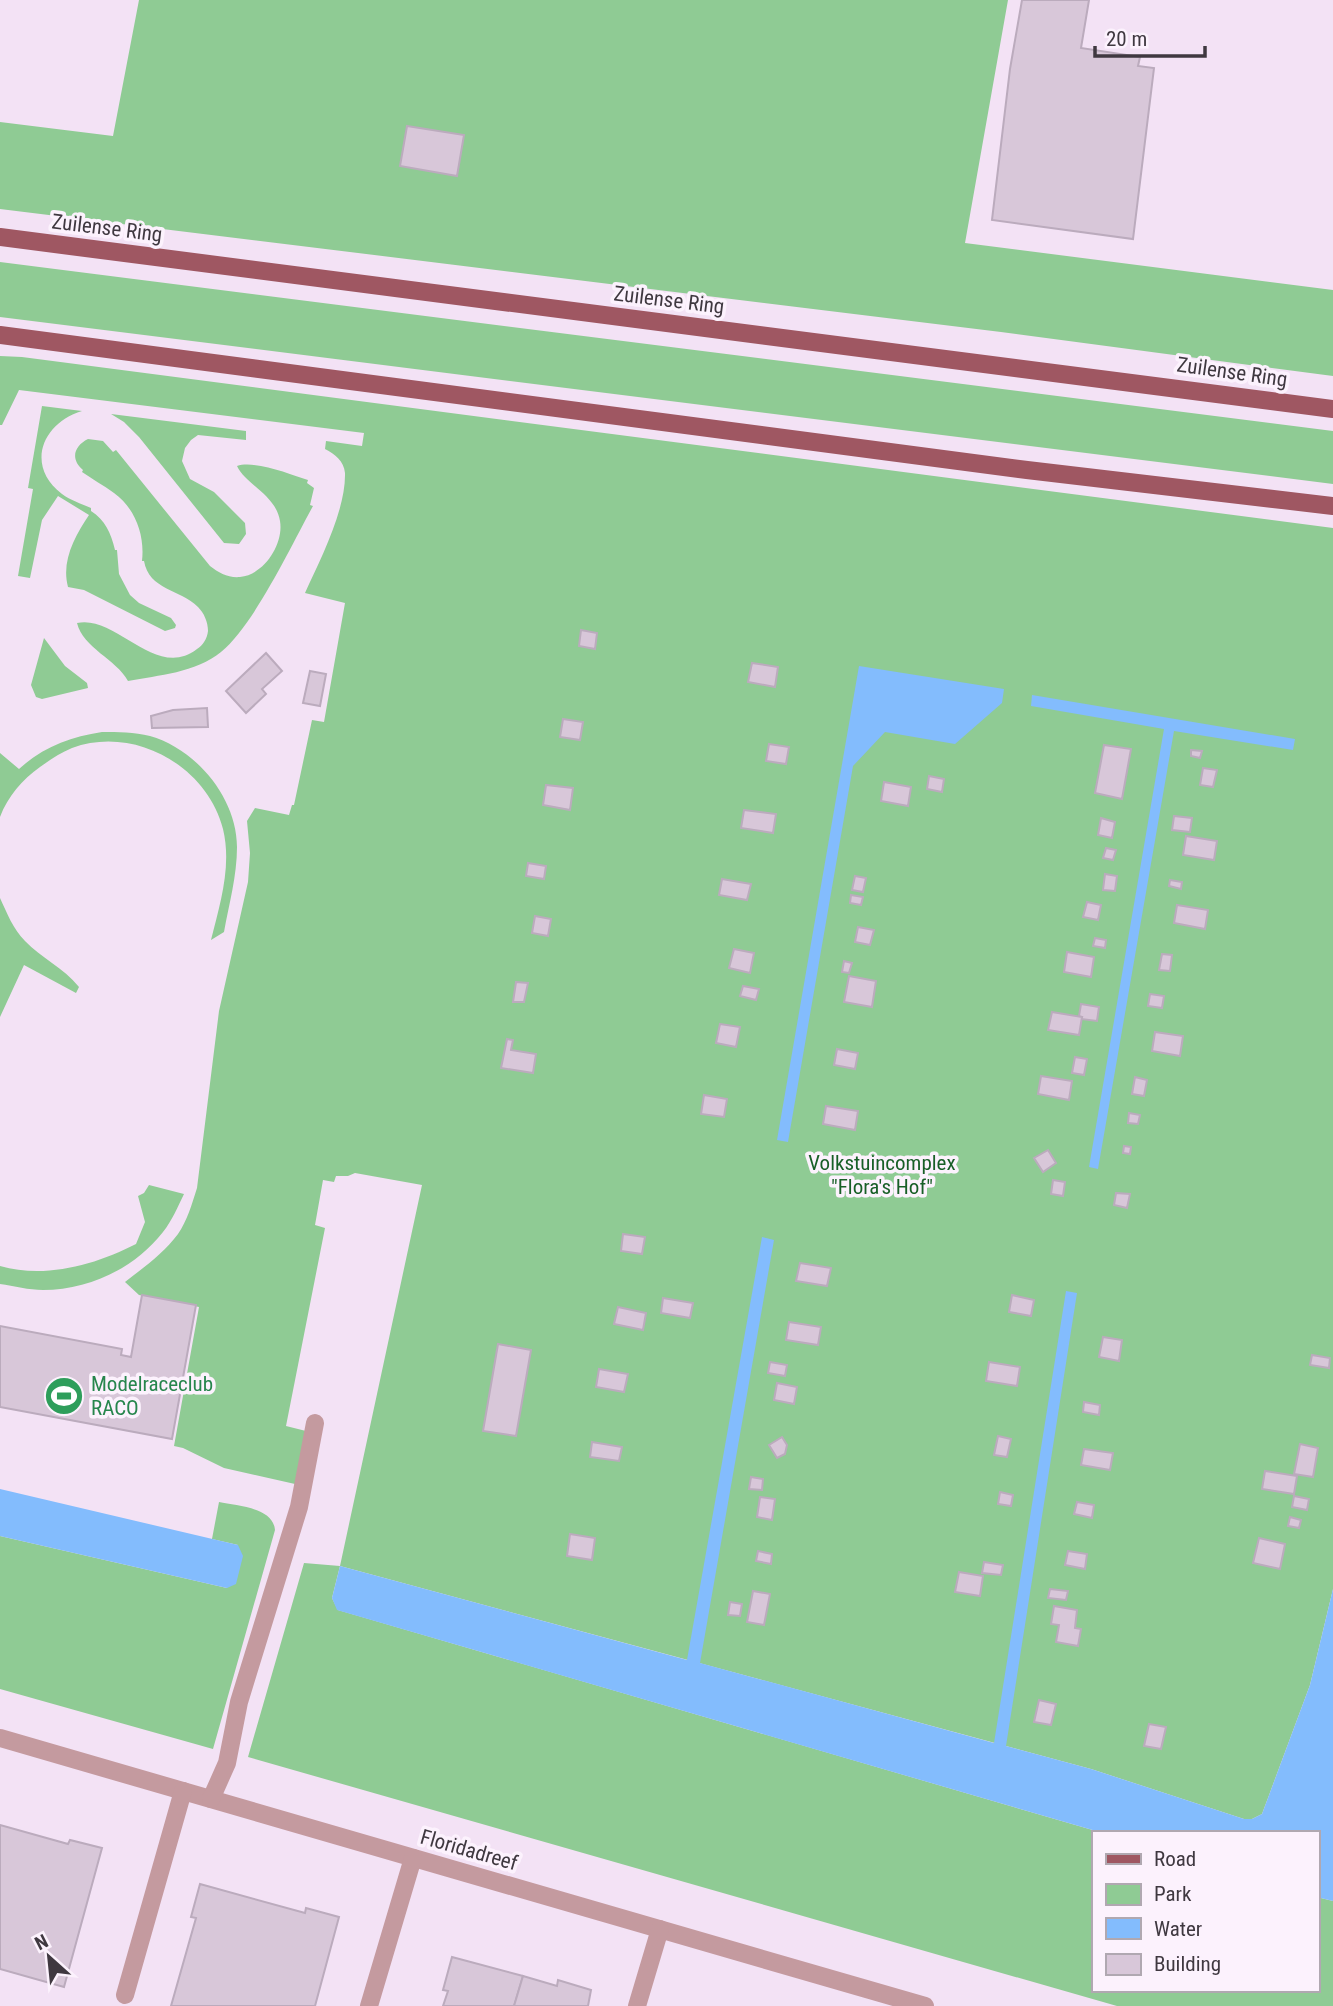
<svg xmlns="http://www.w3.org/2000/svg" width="1333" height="2006" font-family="'Roboto Condensed',sans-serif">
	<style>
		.green { fill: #8fcb94 }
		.water { fill: #83bcfd }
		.building { fill: #d8c7d9; stroke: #bbabbd; stroke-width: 2 }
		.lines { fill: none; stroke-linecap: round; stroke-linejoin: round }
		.minor { stroke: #c49a9f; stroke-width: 18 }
		.major { stroke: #9f5762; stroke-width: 18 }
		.labels { text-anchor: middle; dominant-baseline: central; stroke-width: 7; stroke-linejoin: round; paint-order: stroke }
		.street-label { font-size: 21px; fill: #3f3840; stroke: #fcf2fd }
		.park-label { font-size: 21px; fill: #185f27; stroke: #fcf2fd }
		.leisure-label { font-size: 21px; fill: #27864d; stroke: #fcf2fd; text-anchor: start }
	</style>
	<rect width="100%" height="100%" fill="#f3e2f5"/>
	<!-- green -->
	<g class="green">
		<polygon points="139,0 1008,0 965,243 1333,290 1333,376 1001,332 0,209 0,122 113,136"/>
		<polygon points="0,262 1333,431 1333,484 0,317"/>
		<path d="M0,356L22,357L1333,528V1589L1310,1685L1262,1814L1252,1819H1244L1091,1769L340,1566L332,1598L338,1610L1103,1833H1093V1990H1317V1897L1333,1901V2006H1117L248,1757L304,1563L340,1566L422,1185L355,1173L348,1176H336L334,1182L323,1180L315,1225L325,1228L286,1426L306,1431L295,1484L224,1468L183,1448L174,1446L199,1307L139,1295L125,1282C143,1268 164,1253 178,1234C187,1221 192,1204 197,1188L219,1011L248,882L250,853L247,821L255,808L289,815L292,805H294L312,720L324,722L345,603L305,593C320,560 346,510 345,473C344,461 335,454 325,449L326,441L362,446L364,433L19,390L2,425H0Z"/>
		<path d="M42,406L82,411C42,423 25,466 62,494C70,500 82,504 91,508V511C105,520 111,533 115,550H117L119,574L130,595L139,603L171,618L176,625L175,628L165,631L84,590L68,587C61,561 75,536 89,515L58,496L42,520L30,578L18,576L33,489L28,488Z"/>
		<polygon points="111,414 246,431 246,440 198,435 191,440 185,448 182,461 190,479 214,492 245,523 246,534 239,544 224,543 139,437 124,422"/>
		<path d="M88,439L103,441L113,452L116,450L210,566C219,573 228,578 240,577C264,575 284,544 280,521C276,495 246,485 237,466C254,460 290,474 308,480L307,483L314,488L310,505L313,506C291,546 254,625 221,652C195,673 159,675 128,681C116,659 83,648 77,623C116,614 156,681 197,649C203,645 207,639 208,631C208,622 204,613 198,607C180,589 149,590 144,561H142C145,535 135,508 114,493C103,485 92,479 82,472L83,470C70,459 74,446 88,439Z"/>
		<polygon points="44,638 65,666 87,683 88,688 42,699 36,697 31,685"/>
		<path d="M102,732C118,732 134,732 150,736C196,749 237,798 237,847C237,876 229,904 224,932L211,940C220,904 232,866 223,829C207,766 134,725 72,748C60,753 50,760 40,767C22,780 8,796 0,817V753L19,769C43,747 70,737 102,732Z"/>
		<path d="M0,898C7,913 13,929 25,941C41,958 63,967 79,987L76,993L24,965L0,1017Z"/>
		<path d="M149,1185L184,1194C178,1206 172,1221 163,1232C135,1268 89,1290 43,1290C29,1290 14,1286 0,1284V1266C45,1279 95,1265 136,1244L145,1222L138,1196L144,1193Z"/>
		<path d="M219,1502C237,1506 273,1507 275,1530L213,1749L0,1689V1536L227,1588L238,1545L212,1539Z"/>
	</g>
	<!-- water -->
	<g class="water">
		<polygon points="859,666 1004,689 1002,703 955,744 885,732 853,766 788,1142 777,1140"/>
		<polygon points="1032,695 1295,739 1293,750 1174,731 1098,1169 1089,1167 1164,729 1031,706"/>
		<polygon points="762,1237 774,1240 700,1663 994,1743 1066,1291 1077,1293 1006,1746 1091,1769 1244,1819 1252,1819 1262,1814 1310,1685 1333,1589 1333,1901 1317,1897 1317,1833 1103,1833 337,1610 332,1598 340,1566 687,1660"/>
		<polygon points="0,1489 238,1545 243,1556 236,1584 227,1588 0,1536"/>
	</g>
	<!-- building -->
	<g class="building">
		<polygon points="1022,0 1089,0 1081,48 1140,57 1138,66 1154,68 1133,239 992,220 1010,69"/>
		<polygon points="407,126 464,135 457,176 400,166"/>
		<polygon points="581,630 597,633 595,649 579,646"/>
		<polygon points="266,653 282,671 262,689 266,694 246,713 226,691"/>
		<polygon points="752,663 778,667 775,687 748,682"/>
		<polygon points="310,671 326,674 320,706 303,703"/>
		<polygon points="207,708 208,727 152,728 151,716 173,710"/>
		<polygon points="563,719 583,722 580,740 560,737"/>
		<polygon points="769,744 789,747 786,764 766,761"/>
		<polygon points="1104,745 1131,749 1122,799 1095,793"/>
		<polygon points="1191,750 1202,751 1200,758 1191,756"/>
		<polygon points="1203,768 1217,770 1213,787 1200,785"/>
		<polygon points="929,776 944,779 942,792 927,789"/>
		<polygon points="884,782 911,787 908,806 881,801"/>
		<polygon points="546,785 573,788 570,810 543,805"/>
		<polygon points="744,810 776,814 773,833 741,828"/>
		<polygon points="1174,816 1192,818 1190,832 1172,830"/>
		<polygon points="1101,818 1115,822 1112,838 1098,835"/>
		<polygon points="1186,836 1217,841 1214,860 1183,855"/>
		<polygon points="1106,848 1116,850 1113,860 1103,858"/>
		<polygon points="528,863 546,866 544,879 526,876"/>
		<polygon points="1105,874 1117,876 1115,891 1103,890"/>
		<polygon points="855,876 866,878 863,892 852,890"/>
		<polygon points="722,879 751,884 747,900 719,895"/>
		<polygon points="1170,880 1182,882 1181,889 1169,886"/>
		<polygon points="851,895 863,897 861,905 850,903"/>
		<polygon points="1087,902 1101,905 1098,920 1083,917"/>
		<polygon points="1177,905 1208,910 1205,929 1174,923"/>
		<polygon points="535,916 551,919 548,936 532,933"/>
		<polygon points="858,927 874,930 870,945 855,942"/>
		<polygon points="1095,938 1106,940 1105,948 1093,946"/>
		<polygon points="734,949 754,953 750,973 729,968"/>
		<polygon points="1067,952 1094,957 1091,977 1064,972"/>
		<polygon points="1162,954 1172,955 1170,971 1159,970"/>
		<polygon points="844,961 852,963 849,973 842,972"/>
		<polygon points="849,976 876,981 872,1007 844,1002"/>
		<polygon points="516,982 528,983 524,1002 513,1002"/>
		<polygon points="743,986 759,989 756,1000 740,996"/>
		<polygon points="1150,994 1164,996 1162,1008 1148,1006"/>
		<polygon points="1081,1004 1099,1007 1097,1021 1081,1019 1082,1017 1079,1016"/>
		<polygon points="1052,1012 1082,1017 1079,1035 1048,1030"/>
		<polygon points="720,1024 740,1027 736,1047 716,1043"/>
		<polygon points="1155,1032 1183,1036 1180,1056 1152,1051"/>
		<polygon points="507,1039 513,1040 511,1050 536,1054 533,1073 501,1068"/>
		<polygon points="837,1049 858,1053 855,1069 834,1065"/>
		<polygon points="1075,1057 1087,1059 1084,1075 1072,1073"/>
		<polygon points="1041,1076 1072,1081 1069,1100 1038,1094"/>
		<polygon points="1135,1077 1147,1080 1144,1096 1132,1094"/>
		<polygon points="704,1095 727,1099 724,1117 701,1114"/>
		<polygon points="826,1106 858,1111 855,1130 823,1124"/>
		<polygon points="1129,1113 1140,1115 1138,1124 1128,1123"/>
		<polygon points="1124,1146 1131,1147 1130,1154 1123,1153"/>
		<polygon points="1048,1150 1056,1163 1043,1172 1034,1158"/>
		<polygon points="1053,1180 1065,1182 1063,1196 1051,1194"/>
		<polygon points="1116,1193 1130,1194 1127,1208 1114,1205"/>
		<polygon points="623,1234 645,1237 642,1254 621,1251"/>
		<polygon points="800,1263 831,1268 827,1286 796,1281"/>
		<polygon points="142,1295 196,1305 172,1439 0,1407 0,1326 122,1349 121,1355 131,1357"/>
		<polygon points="1012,1295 1034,1300 1031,1316 1009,1312"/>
		<polygon points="663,1298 693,1303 690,1318 661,1313"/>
		<polygon points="618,1307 646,1313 643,1330 614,1324"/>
		<polygon points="789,1322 821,1327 818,1345 786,1340"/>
		<polygon points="1103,1337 1122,1340 1119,1361 1099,1357"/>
		<polygon points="498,1344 531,1350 516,1436 483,1431"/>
		<polygon points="1312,1355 1330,1358 1329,1368 1310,1365"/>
		<polygon points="770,1362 787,1365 785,1376 768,1373"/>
		<polygon points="989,1362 1020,1367 1017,1386 986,1381"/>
		<polygon points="599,1369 628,1374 624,1392 596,1387"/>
		<polygon points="777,1383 797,1387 794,1404 774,1400"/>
		<polygon points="1084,1402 1100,1405 1099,1415 1083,1412"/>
		<polygon points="998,1436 1011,1439 1007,1457 994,1455"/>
		<polygon points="782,1437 787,1445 785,1454 777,1458 769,1445"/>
		<polygon points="592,1442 622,1447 619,1461 590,1457"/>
		<polygon points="1300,1444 1318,1448 1313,1477 1294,1474"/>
		<polygon points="1084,1449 1113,1453 1110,1470 1081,1465"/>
		<polygon points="1265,1471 1297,1476 1294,1494 1262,1489"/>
		<polygon points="751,1477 763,1479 762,1490 749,1489"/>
		<polygon points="1000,1492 1013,1495 1011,1506 998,1504"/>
		<polygon points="1294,1496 1309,1499 1307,1510 1292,1507"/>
		<polygon points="760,1497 775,1499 772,1520 757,1517"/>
		<polygon points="1077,1502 1094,1505 1092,1518 1074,1514"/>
		<polygon points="1290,1517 1301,1520 1299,1528 1288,1526"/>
		<polygon points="570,1534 595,1538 592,1560 567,1556"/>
		<polygon points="1259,1538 1285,1544 1280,1569 1253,1563"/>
		<polygon points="758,1551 772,1554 771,1564 756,1561"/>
		<polygon points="1068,1551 1087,1554 1085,1569 1065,1565"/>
		<polygon points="984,1562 1003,1565 1001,1575 982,1573"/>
		<polygon points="959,1572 983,1576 980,1596 955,1592"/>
		<polygon points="1050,1589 1068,1591 1066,1600 1048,1598"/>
		<polygon points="753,1591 770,1594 764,1625 747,1622"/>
		<polygon points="730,1602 742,1604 740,1616 728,1615"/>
		<polygon points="1054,1606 1077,1610 1075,1628 1081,1629 1078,1646 1056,1642 1059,1625 1051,1624"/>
		<polygon points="1039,1700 1056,1704 1051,1725 1034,1722"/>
		<polygon points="1149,1724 1166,1727 1161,1749 1144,1746"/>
		<polygon points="0,1825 68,1844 70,1840 102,1848 64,1987 0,1969"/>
		<polygon points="200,1884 305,1913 306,1908 339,1917 315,2006 171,2006 196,1918 191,1917"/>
		<polygon points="452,1957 523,1976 514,2006 443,2006 448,1991 443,1990"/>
		<polygon points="523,1976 557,1986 558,1980 591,1990 588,2006 514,2006"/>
	</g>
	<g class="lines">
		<!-- minor -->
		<g class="minor">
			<polyline points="0,1738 925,2006"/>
			<polyline points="211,1799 227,1763 239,1702 299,1507 315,1423"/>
			<polyline points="125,1995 183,1791"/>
			<polyline points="369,2006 413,1858"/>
			<polyline points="637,2006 660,1929"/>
		</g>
		<!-- major -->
		<g class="major">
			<polyline points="0,237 1333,409"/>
			<polyline points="0,335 1027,470 1333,506"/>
		</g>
	</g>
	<!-- icons -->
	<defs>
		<g id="stadium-disc" transform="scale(2.0125)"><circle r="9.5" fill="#2e9e5b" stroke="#fcf2fd"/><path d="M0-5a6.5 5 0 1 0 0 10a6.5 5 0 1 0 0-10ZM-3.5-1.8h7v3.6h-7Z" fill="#fff"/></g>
	</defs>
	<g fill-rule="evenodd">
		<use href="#stadium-disc" x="64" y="1396"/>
	</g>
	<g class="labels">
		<!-- street labels -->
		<g class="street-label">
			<text transform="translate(107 228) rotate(7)">Zuilense Ring</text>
			<text transform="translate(669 300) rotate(7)">Zuilense Ring</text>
			<text transform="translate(1232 372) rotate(8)">Zuilense Ring</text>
			<text transform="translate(469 1850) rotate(16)">Floridadreef</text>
		</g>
		<!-- park labels -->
		<g class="park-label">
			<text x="882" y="1163">Volkstuincomplex<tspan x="882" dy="24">"Flora's Hof"</tspan></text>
		</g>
		<!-- leisure labels -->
		<g class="leisure-label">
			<text x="91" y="1384">Modelraceclub<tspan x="91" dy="24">RACO</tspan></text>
		</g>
	</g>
	<!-- legend -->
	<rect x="1092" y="1831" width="228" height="161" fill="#fcf2fd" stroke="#b0a8b1" stroke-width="2"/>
	<rect x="1106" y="1854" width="35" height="10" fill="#9f5762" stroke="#b0a8b1" stroke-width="2"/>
	<text x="1154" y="1866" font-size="21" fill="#3f3840">Road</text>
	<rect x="1106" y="1884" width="35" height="21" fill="#8fcb94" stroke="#b0a8b1" stroke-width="2"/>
	<text x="1154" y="1901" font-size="21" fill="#3f3840">Park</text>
	<rect x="1106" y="1918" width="35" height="21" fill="#83bcfd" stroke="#b0a8b1" stroke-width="2"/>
	<text x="1154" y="1936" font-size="21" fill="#3f3840">Water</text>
	<rect x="1106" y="1954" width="35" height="21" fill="#d8c7d9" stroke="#b0a8b1" stroke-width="2"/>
	<text x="1154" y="1971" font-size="21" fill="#3f3840">Building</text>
	<!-- north arrow -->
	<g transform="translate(49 1957) rotate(333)" stroke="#fcf2fd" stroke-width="5" paint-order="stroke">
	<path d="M0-5L12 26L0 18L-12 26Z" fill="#3f3840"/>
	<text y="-10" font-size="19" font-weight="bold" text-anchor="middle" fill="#3f3840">N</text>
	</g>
	<!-- scale -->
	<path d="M1095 46v10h110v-10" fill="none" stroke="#3f3840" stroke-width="3.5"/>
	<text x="1106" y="46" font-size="21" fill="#3f3840" stroke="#fcf2fd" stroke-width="5" paint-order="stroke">20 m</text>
</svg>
